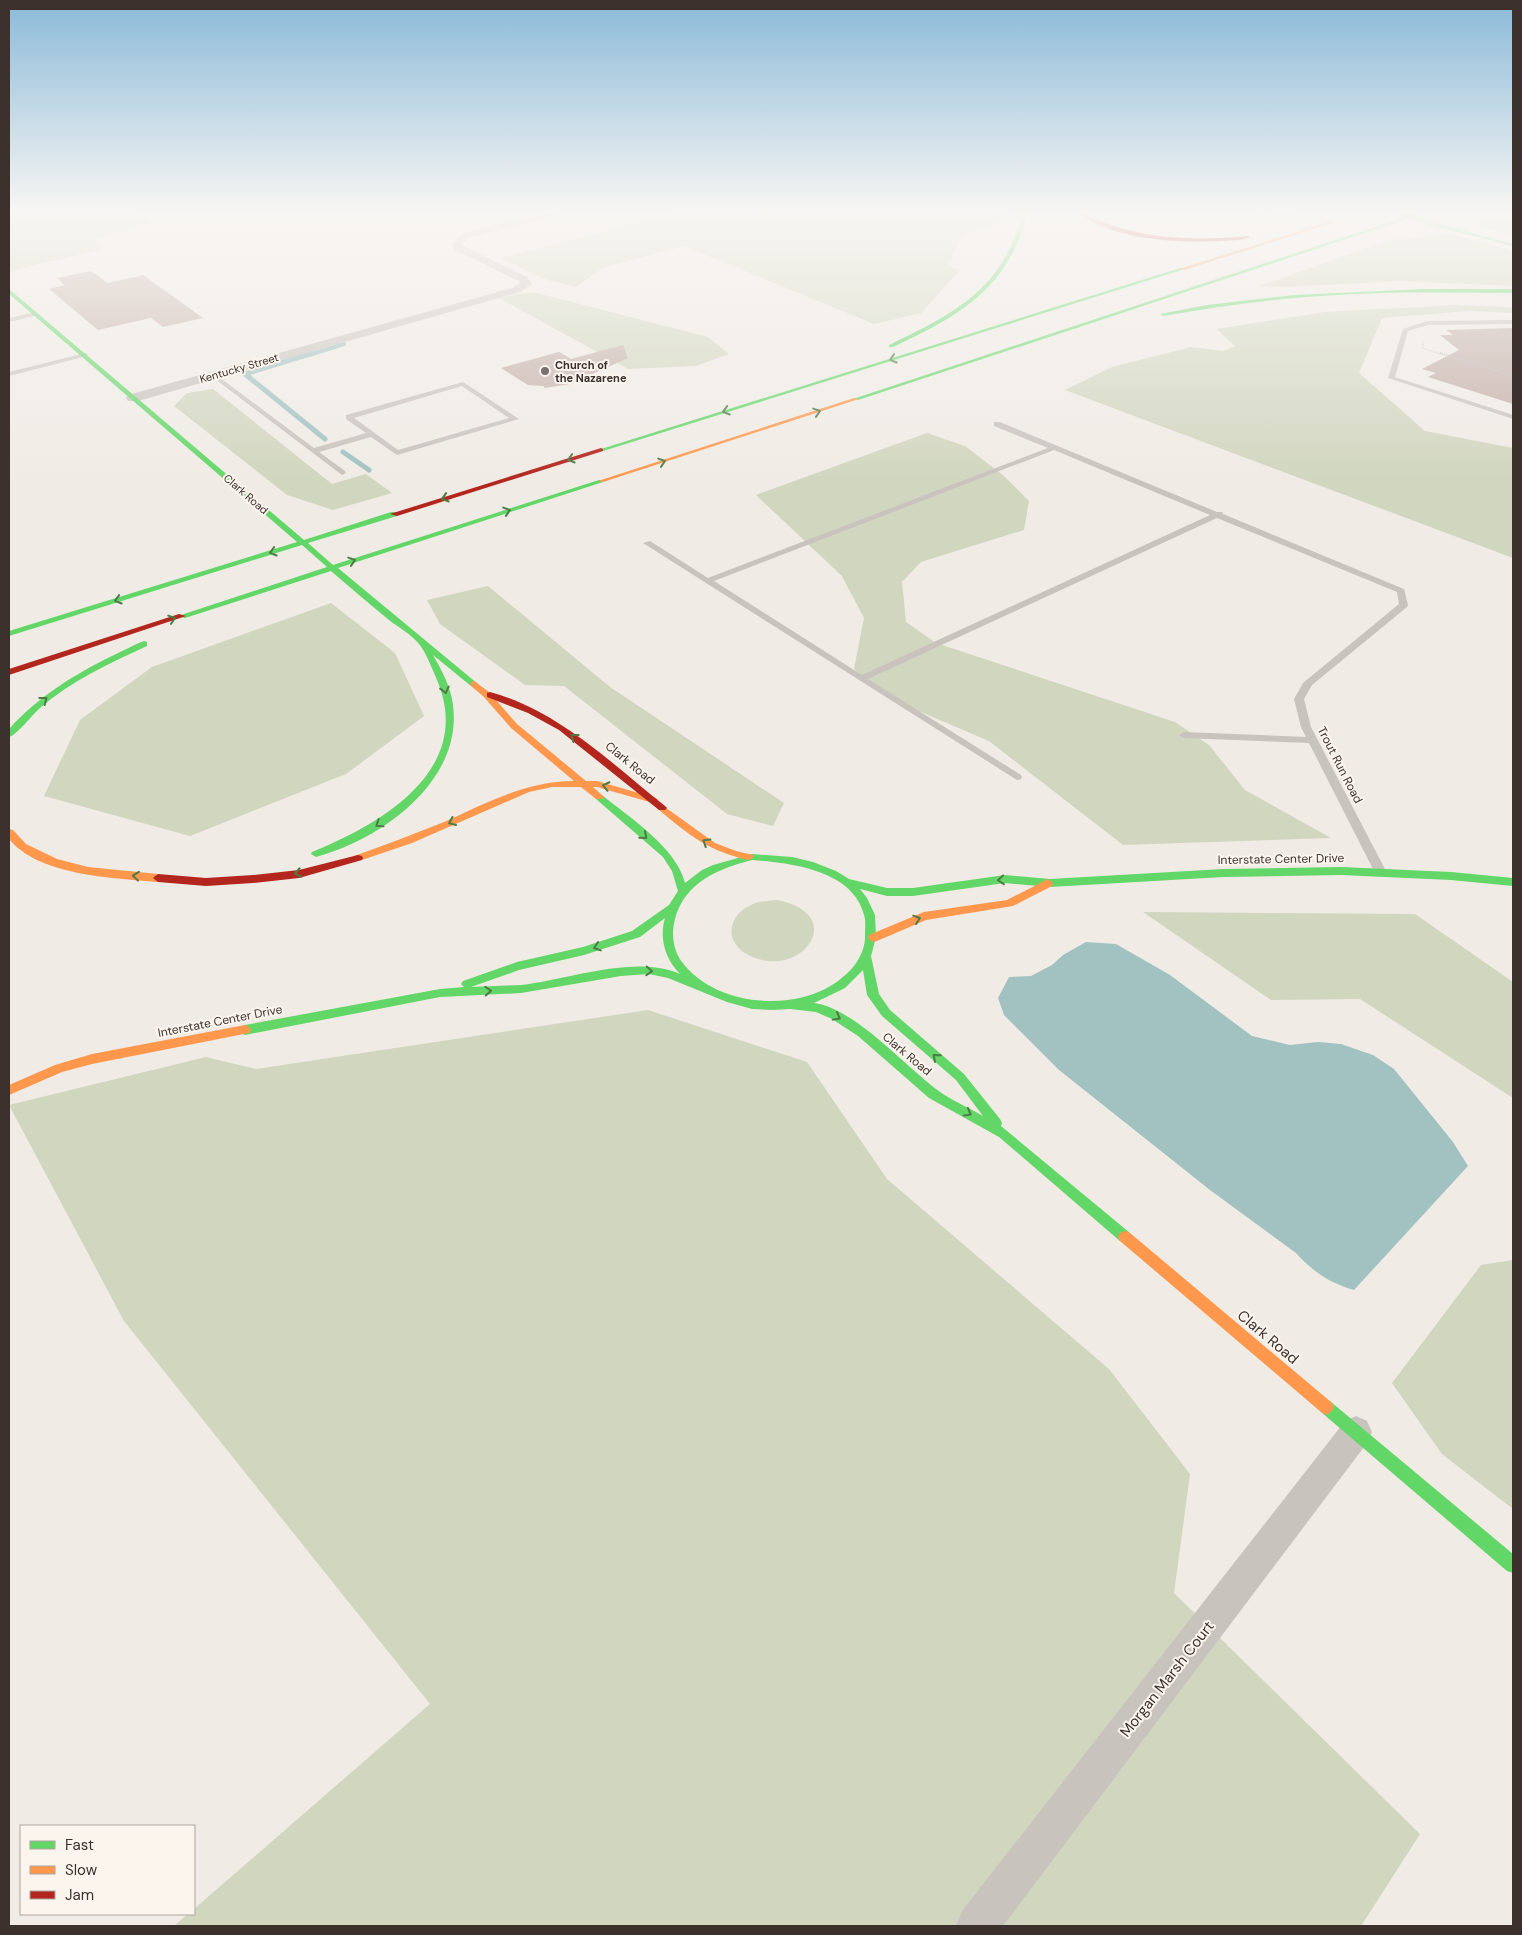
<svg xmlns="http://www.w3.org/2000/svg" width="1522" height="1935" font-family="'DM Sans',sans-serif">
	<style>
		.green { fill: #d1d6bf }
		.water { fill: #a1c2c1 }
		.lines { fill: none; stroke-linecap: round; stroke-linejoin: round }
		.stream-far1 { stroke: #a1c2c1; stroke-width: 4 }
		.stream { stroke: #a1c2c1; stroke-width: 5 }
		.building { fill: #c3afa7 }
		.path-far1 { stroke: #c2bbb6; stroke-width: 1; stroke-dasharray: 1 1; stroke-linecap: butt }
		.path { stroke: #c2bbb6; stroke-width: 2; stroke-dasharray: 1 1; stroke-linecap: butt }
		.lane { fill: #c9c3be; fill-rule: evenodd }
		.street { fill: #c9c3be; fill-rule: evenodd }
		.fast { fill: #63d668; fill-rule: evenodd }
		.slow { fill: #ff974d; fill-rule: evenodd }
		.jam { fill: #b3261e; fill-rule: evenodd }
		.oneway { stroke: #4d7b46 }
		.poi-dot { fill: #7a716c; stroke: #fbf5ee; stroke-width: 2 }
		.labels { text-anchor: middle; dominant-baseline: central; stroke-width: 4; stroke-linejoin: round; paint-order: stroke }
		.far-poi-label { font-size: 11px; font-weight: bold; fill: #3b302b; stroke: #fbf5ee; text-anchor: start }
		.far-street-label { font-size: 11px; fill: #3b302b; stroke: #fbf5ee }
		.street-label { font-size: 12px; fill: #3b302b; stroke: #fbf5ee }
		.near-street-label { font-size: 15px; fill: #3b302b; stroke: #fbf5ee }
	</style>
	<rect width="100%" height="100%" fill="#f0ebe5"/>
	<!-- green -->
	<g class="green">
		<polygon points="9,211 131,211 151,222 94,239 103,249 10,271"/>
		<polygon points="686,211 1012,211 1010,218 960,237 948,266 960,270 921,313 874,324 684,246 603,268 576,287 547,280 500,258"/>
		<path d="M1229,211H1304C1287,224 1249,214 1229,211Z"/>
		<polygon points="1513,214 1513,235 1475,225"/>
		<polygon points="1453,234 1513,251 1513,286 1399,281 1288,287 1260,286 1389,240"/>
		<polygon points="533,292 708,337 729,354 696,366 628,369 499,298"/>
		<polygon points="1456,305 1513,307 1513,313 1470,311 1382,318 1359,373 1425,431 1513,448 1513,558 1065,390 1112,367 1191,347 1223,351 1235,346 1216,329 1324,312"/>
		<polygon points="213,389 332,484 366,474 392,493 333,510 287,495 174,406 187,393"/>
		<polygon points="927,433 965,446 1004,476 1029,501 1024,530 921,562 902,582 906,622 936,643 1175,722 1209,745 1245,790 1331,838 1123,845 989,741 886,697 854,669 864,618 842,576 756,495"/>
		<polygon points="488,586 610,687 784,803 773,826 727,814 564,686 525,685 440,624 427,600"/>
		<polygon points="331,603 395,653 424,716 346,774 190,836 44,796 80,720 152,667"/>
		<path d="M777,900C853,915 797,985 745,953C723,939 730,914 751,905C759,901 768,901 777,900Z"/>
		<polygon points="1143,912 1415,914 1513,982 1513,1098 1360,999 1271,1000"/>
		<polygon points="648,1010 807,1062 887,1179 1109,1369 1190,1474 1174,1593 1420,1834 1361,1926 174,1926 188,1914 194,1914 194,1909 430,1704 124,1321 9,1105 206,1057 256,1069"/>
		<polygon points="1513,1260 1513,1509 1442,1454 1392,1383 1481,1265"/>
	</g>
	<!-- water -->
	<path class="water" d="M1086,942L1116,944L1170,975L1252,1036L1290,1045L1318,1042L1341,1044L1373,1055L1394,1069L1453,1142L1468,1166L1354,1290C1330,1283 1313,1272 1296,1253L1210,1190L1059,1070L1004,1015L998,998L1009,977L1031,976L1052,965L1063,955Z"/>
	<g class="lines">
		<!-- stream-far1 -->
		<polyline class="stream-far1" points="309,355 344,344"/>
		<!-- stream -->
		<g class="stream">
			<polyline points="313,353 245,374 325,439"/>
			<polyline points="343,452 369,470"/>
		</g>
	</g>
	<!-- building -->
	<g class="building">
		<polygon points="91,271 108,283 143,275 203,318 163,327 151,318 98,330 49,289 65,285 57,278"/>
		<polygon points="1513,328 1513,404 1428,377 1436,373 1422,369 1459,350 1440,335 1453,335 1446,330"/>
		<polygon points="623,345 628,358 570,384 545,388 543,386 528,385 501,368 559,352 571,359"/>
	</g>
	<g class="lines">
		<!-- path-far1 -->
		<polyline class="path-far1" points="1424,342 1422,348 1444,355"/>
		<!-- path -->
		<polyline class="path" points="1440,353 1513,376"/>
		<!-- lane -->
		<g class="lane">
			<polygon points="36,312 38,315 9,322 9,318"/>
			<polygon points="1513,320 1513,324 1428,325 1408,331 1395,377 1513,415 1513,419 1388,378 1403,329 1427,321"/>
			<polygon points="85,353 88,355 87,356 9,376 9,372"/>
			<path d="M211,374H215L314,448L366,433L346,419V415L463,382L519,419L397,455L371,437L319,452L345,471L346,473L342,475L211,376ZM462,386L509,418L398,450L354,418Z"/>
			<path d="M994,422H1000L1217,512H1222L1223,514L1404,589L1408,605L1407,607L1312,685L1304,699L1311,727L1387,873L1385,876H1377L1375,873L1309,743L1184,738L1179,735L1184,732L1306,737L1301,727L1294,699L1303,683L1399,604L1397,592L1217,518L868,679L1021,775L1022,777L1021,779L1017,780L643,543L650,541L708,578L1048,448L994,426ZM1054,450L1210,515L862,675L714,581Z"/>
		</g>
		<!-- street -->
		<g class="street">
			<polygon points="557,211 574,211 572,213 470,237 462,244 467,248 527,277 532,284 520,292 138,401 128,401 126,398 128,395 512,288 520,283 519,281 459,252 454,249 452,243 463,233"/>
			<polygon points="1356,1416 1367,1421 1372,1432 1367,1443 1003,1926 956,1926 962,1911 1345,1421"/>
		</g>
		<!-- fast -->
		<g class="fast">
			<path d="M1025,211H1029C1023,229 1017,248 1006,264C981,305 935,327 893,347H889V345C930,325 976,304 1001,264C1012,248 1018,229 1025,211Z"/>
			<polygon points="1386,211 1410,215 1424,211 1430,211 1415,217 1456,211 1421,219 1513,244 1513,246 1410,220 1410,218 858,400 853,399 1405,217"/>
			<polygon points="1180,268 1185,269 603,451 598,450"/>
			<path d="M9,289L304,540L391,512H397V516L308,543L333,565L599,480H603V482L338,568L478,684L477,686H471L433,655C442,671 451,687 453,705C463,781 382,839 316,857L311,854L312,852C381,824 475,770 437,680C432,669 426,652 419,644C411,634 398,627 389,620C369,604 350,587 331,571L185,618L178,616L327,567L302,545L9,636V631L297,542L9,294Z"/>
			<path d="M1425,289H1513V293C1455,293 1396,291 1337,295C1279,298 1221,306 1163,316L1160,314L1207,305L1294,295Z"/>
			<path d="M144,641L147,642V646C110,663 71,681 40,708C32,715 17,735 9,737V729C38,697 73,675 112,656C123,651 133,645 144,641Z"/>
			<path d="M599,794L602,795C630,818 676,847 685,883L702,870L713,865L752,854L792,857L813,862L836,871L849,879L887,888H913L1005,875L1050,879L1223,869L1341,867L1451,872L1513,878V886L1451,880L1341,875L1223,877L1050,887L1005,883L913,896H887L860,889L867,898L875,915L876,937L871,956L879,994L890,1010L964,1074L1000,1119L1002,1123L1001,1126L1130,1233L1132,1237L1130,1241L1125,1243L1120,1241L999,1137L929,1098L858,1036L832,1019L816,1012L790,1009L772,1010L752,1009L727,1002L668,978L649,974L621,976L521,993L440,997L245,1035L241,1033L239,1030L241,1027L245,1025L440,989L464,987L461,984L463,981L517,962L583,947L632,931L669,905L678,891L672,871L663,857L596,799L594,797L596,795ZM752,860C790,863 853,870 864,915C866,920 865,928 865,934C866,956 850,974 832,985C789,1012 714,1005 682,962C673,950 671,934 675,919C685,882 718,869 752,860ZM665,918C659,938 665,959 680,974C635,954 568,980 521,985C504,986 487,986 471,987L519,970L584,955L640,937ZM863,970L867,995L882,1016L956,1080L983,1116C968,1107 950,1100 936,1089C904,1065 854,1008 814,1003L845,988Z"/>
			<polygon points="1326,1399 1331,1402 1513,1554 1513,1573 1507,1571 1321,1412 1318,1407 1321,1402"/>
		</g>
		<!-- slow -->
		<g class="slow">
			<polygon points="1331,221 1335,222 1184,270 1179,269"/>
			<polygon points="854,398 859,399 603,482 598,481"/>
			<path d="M474,681L489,692L517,724L586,781H597L656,798L658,800L656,802L653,803L597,787H593L604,797L602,799H596L581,787H552L529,792L412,843L362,860H354L353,858L354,856C385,845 414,834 444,822C487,803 526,781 574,781L511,728L483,696L471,686V682Z"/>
			<path d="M662,805L715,843L736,851L753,855L754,857L749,860C710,852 689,835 659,810L657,808Z"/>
			<path d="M9,829L13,830L26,844L57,859L88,867L158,874L163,878L158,882C114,878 39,876 9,839Z"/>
			<polygon points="1048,879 1053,883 1052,886 1013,906 926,920 877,941 873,942 868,938 869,935 924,912 1007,900"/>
			<polygon points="245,1025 249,1027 251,1030 249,1033 92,1064 62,1072 9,1095 9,1085 55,1065 92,1054"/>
			<polygon points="1125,1231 1130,1233 1331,1402 1334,1407 1331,1412 1326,1415 1321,1412 1120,1241 1118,1237 1120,1233"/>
		</g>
		<!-- jam -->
		<g class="jam">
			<path d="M1075,211H1080C1135,240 1187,241 1248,236L1250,237C1242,241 1229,240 1220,241C1174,243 1112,240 1075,211Z"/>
			<polygon points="601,448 603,449 603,451 397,516 390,514"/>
			<polygon points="179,614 186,616 9,675 9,669"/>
			<path d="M490,692C559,711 611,763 665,806L667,808L665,810H659L559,730L528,713L487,697V693Z"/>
			<polygon points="358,855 362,856 363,858 362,860 299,878 253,883 206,886 158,882 153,878 158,874 206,878 253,875 299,870"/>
		</g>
	</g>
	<!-- one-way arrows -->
	<defs><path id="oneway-chevron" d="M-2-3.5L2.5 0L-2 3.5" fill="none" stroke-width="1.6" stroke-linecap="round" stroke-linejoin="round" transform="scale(1.25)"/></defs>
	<g class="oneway">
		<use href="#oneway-chevron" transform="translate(893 359) rotate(163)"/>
		<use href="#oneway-chevron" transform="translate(726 411) rotate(163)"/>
		<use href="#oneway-chevron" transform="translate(817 412) rotate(-18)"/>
		<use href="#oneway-chevron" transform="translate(571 459) rotate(163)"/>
		<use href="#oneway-chevron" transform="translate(662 462) rotate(-18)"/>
		<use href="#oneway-chevron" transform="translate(445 498) rotate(163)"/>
		<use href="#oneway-chevron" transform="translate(507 511) rotate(-18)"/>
		<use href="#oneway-chevron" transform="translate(273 552) rotate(163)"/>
		<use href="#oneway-chevron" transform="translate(352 561) rotate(-18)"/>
		<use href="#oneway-chevron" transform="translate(118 600) rotate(163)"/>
		<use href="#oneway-chevron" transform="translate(172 619) rotate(-18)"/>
		<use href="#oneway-chevron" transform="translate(445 690) rotate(76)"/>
		<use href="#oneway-chevron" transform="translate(44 700) rotate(-38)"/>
		<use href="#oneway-chevron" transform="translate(574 737) rotate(-143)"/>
		<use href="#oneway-chevron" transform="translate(606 786) rotate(-168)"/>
		<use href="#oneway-chevron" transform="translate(452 822) rotate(156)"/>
		<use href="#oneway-chevron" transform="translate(379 824) rotate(146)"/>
		<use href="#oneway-chevron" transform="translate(644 836) rotate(40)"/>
		<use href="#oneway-chevron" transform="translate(706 842) rotate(-148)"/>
		<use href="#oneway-chevron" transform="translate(298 873) rotate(169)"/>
		<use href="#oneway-chevron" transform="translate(136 876) rotate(-174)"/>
		<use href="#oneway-chevron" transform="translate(1001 880) rotate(175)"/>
		<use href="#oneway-chevron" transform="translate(917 919) rotate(-19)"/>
		<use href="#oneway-chevron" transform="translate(597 947) rotate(162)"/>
		<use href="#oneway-chevron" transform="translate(649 971) rotate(3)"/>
		<use href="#oneway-chevron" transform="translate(488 991) rotate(-3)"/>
		<use href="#oneway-chevron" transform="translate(837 1017) rotate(29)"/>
		<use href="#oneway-chevron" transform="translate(936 1057) rotate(-139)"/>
		<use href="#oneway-chevron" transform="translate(968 1113) rotate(29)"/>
	</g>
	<!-- sky -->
	<linearGradient id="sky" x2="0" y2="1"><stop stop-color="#8bbad8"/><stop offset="0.44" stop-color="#f8f6f3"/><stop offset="1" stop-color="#f8f6f3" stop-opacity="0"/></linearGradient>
	<rect width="1522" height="482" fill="url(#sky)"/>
	<!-- markers -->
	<circle class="poi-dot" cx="545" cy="371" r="5"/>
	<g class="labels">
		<!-- far-poi labels -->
		<g class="far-poi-label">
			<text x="555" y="365">Church of<tspan x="555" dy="13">the Nazarene</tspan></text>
		</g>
		<!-- far-street labels -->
		<g class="far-street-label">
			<text transform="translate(239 368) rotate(-16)">Kentucky Street</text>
			<text transform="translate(246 494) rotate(41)">Clark Road</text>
		</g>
		<!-- street labels -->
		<g class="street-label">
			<text transform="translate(630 763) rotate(39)">Clark Road</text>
			<text transform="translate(1340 765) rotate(63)">Trout Run Road</text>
			<text transform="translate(1281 859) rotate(-1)">Interstate Center Drive</text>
			<text transform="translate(220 1021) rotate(-11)">Interstate Center Drive</text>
			<text transform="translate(907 1054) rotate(40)">Clark Road</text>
		</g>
		<!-- near-street labels -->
		<g class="near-street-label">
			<text transform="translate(1268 1337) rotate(40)">Clark Road</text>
			<text transform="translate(1167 1679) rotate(-52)">Morgan Marsh Court</text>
		</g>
	</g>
	<!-- border -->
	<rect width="1522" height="1935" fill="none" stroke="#3b302b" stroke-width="20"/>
	<!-- legend -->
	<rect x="20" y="1825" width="175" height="90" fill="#fbf5ee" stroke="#aea6a0"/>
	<rect x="30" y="1841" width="25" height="8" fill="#63d668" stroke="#aea6a0"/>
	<text x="65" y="1850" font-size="15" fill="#3b302b">Fast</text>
	<rect x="30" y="1866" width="25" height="8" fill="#ff974d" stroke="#aea6a0"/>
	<text x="65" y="1875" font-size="15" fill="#3b302b">Slow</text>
	<rect x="30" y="1891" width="25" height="8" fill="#b3261e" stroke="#aea6a0"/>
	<text x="65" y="1900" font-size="15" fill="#3b302b">Jam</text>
</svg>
